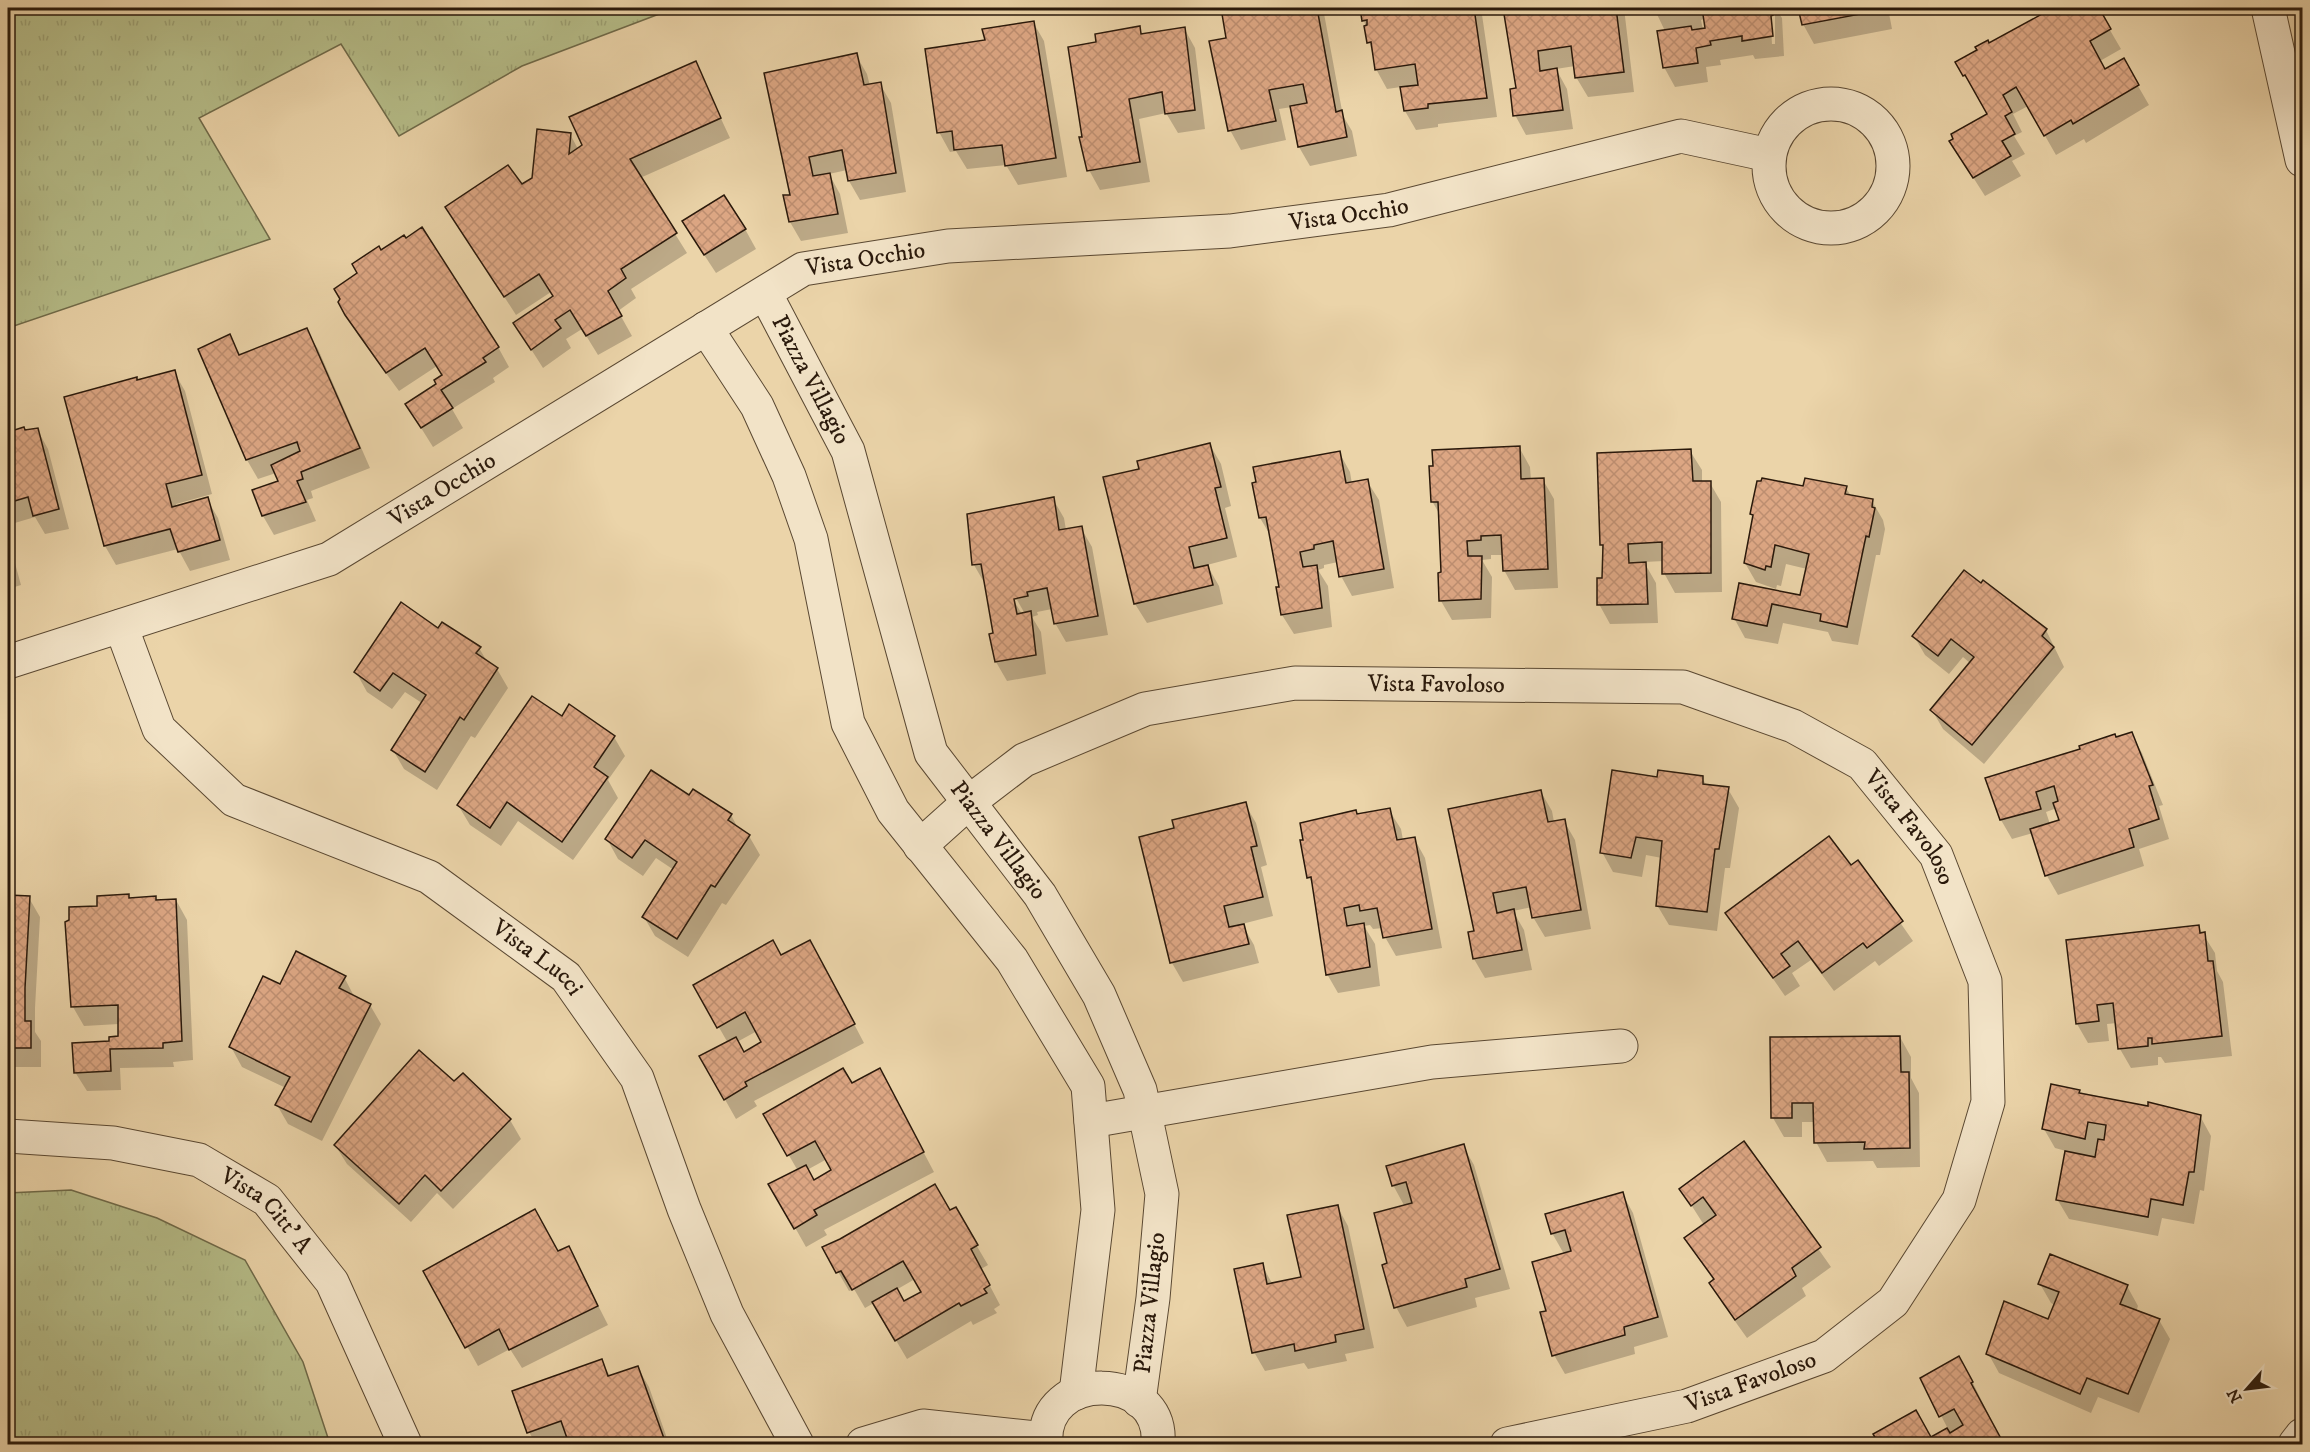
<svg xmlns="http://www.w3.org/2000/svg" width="2310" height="1452" font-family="'IM FELL DW Pica',serif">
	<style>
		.grass { fill: url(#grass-tufts); stroke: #706b4a; stroke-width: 1.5 }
		.shadow { fill: #0003; fill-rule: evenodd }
		.building { fill: url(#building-cross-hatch); stroke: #2a190b; stroke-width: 1.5 }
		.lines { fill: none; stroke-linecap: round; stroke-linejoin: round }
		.minor-casing { stroke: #5a4832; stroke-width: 35 }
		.minor { stroke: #f2e3c7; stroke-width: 33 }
		.labels { text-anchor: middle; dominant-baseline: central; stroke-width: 4.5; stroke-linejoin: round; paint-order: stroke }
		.street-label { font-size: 24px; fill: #2a190b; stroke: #f2e3c7 }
	</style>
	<defs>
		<pattern id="grass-tufts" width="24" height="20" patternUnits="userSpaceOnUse" patternTransform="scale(1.5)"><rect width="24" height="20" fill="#b6bd89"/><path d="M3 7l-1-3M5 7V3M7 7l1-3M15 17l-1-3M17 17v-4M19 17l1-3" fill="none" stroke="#9da275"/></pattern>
		<pattern id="building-cross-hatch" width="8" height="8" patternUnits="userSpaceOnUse" patternTransform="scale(1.5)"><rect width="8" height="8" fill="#dca683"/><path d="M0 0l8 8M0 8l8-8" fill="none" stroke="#bd8e70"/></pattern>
	</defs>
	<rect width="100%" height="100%" fill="#ebd4a9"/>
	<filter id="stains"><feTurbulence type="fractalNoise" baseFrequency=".00333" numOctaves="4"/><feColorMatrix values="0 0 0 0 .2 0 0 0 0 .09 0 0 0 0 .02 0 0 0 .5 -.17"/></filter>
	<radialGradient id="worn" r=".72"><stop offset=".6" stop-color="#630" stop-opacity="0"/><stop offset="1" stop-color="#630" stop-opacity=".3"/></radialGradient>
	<!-- grass -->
	<g class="grass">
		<polygon points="8,8 675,8 522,66 399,136 341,44 199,118 270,239 8,328"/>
		<polygon points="71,1190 157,1218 245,1260 303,1362 330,1444 8,1444 8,1193"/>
	</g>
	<!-- shadow -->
	<g class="shadow">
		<polygon points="1222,8 1323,8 1343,116 1352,131 1357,156 1310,166 1299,147 1292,107 1279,109 1286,140 1241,150 1230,130 1228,39"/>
		<polygon points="1361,8 1481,8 1497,117 1438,124 1438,127 1416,130 1405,111 1401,87 1387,89 1376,69"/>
		<polygon points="1505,8 1624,8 1634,92 1588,97 1576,77 1575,66 1556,69 1567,89 1573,129 1526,135 1515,115 1517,89"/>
		<path d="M1654,8H1770L1772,44H1775V8L1782,18L1784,56L1755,59L1753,55L1720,60L1721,65L1706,67L1708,82L1675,87L1664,67L1665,31ZM1705,19L1707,30H1703L1701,20Z"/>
		<polygon points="1800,8 1888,8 1892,29 1814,44 1803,24"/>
		<polygon points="2056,8 2097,8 2121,49 2100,61 2105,70 2123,60 2149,105 2086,143 2084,139 2056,155 2028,106 2013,114 2022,132 2014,136 2025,154 2012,161 2021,176 1985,196 1962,160 1989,115 1957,63"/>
		<polygon points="1033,22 1044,41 1067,177 1018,185 1006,165 967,169 956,151 950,152 939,132 987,41"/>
		<polygon points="1139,28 1143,35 1184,28 1195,48 1205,129 1178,133 1166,113 1139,119 1150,182 1100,190 1089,170 1084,139 1098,43"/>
		<polygon points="856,55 867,74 870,86 880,84 891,103 906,192 860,200 849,181 847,170 829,174 840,194 848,233 801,241 790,222 791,196 766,74"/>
		<polygon points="695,63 730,138 640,178 687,253 631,289 636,298 618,311 632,336 598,355 582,329 566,339 571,348 543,368 515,324 554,297 551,292 516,315 447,208 521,186 533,178 570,134 578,149"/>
		<polygon points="745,229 756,249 716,273 695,241"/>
		<polygon points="339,302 498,347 509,367 493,378 495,382 452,409 463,428 433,447 418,423 443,376 437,366 399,391 358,335"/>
		<polygon points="306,330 318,349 370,468 311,491 313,498 307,500 316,521 274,535 263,516 254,491 280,482 276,473 258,479 247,460 200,350 229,336 241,356"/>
		<polygon points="174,372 185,391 212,494 176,504 177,507 207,499 218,518 230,560 190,571 178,549 116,565 105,546 65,398"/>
		<polygon points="23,429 25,432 37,429 48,449 69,529 45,534 35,517 8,525 8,433"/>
		<polygon points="1210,445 1221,464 1231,506 1225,508 1237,557 1207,565 1219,586 1223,604 1147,623 1135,604"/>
		<polygon points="1519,447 1530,467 1531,480 1543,480 1554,499 1558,588 1515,590 1504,570 1503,555 1491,555 1491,559 1482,560 1492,577 1491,618 1452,620 1441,601 1443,574 1440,515 1432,501"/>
		<polygon points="1690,451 1702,470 1702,483 1710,483 1721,502 1722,592 1675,593 1664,573 1664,561 1644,562 1656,583 1658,623 1610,624 1599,604 1604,579 1602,544"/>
		<polygon points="1339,452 1350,472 1352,484 1367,481 1379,500 1394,588 1352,596 1341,576 1338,562 1324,565 1324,568 1318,570 1328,586 1332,627 1294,634 1282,615 1278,589 1281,588 1272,538 1260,518"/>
		<polygon points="1804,488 1846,488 1851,496 1872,501 1883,520 1885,529 1880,555 1876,555 1858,645 1832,641 1828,632 1783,623 1778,644 1745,638 1734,618 1740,585 1802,597 1807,569 1786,564 1781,586 1777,585 1776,589 1756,582 1745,563 1754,519 1752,514"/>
		<path d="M1053,499L1064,518L1066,530L1081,528L1092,547L1108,635L1066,642L1055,623L1052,609L1037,612L1038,615L1032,617L1041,632L1046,674L1007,681L996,662L991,635L995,634L985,584L974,565ZM1012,591L1025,614H1022L1009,593Z"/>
		<polygon points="8,538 21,585 8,589"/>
		<polygon points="438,630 479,648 488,663 497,669 508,688 475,738 471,736 437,790 404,769 393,750 422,703 405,692 392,709 367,692 356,672"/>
		<polygon points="2046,630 2064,667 1984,764 1943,729 1932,710 1971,664 1963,657 1949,674 1925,655 1914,636"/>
		<polygon points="562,718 614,737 625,756 608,780 618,798 573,860 518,821 501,846 470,825 458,805"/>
		<path d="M2131,733L2142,753L2163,805L2159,806L2169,839L2139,849L2144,866L2058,895L2047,876L2033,833L2012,839L2001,820L1987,779ZM2057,808L2060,821L2050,824L2046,812Z"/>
		<polygon points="1658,778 1702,778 1707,786 1728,789 1739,808 1730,868 1725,868 1717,931 1669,925 1657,905 1662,858 1646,855 1642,877 1613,872 1602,852"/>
		<polygon points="1541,792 1552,811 1554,822 1564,821 1575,840 1591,929 1545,937 1533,917 1532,907 1513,911 1524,930 1532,970 1485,978 1474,959 1476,933 1450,810"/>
		<polygon points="690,797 731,815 739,830 749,836 760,855 726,905 722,903 688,957 655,936 644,917 674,870 656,858 643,876 618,859 607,839"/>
		<polygon points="1245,804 1256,823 1267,865 1261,867 1273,916 1242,924 1254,945 1259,963 1183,982 1172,963 1141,838 1176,829"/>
		<polygon points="1389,810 1401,829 1403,840 1414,838 1425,858 1442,948 1396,956 1385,937 1383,928 1373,929 1370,925 1364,926 1375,944 1380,986 1338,993 1327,974 1313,885 1309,877 1357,815"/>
		<polygon points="1858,862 1913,941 1879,966 1875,961 1834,991 1811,960 1792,973 1800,986 1785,996 1727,913 1851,867"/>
		<polygon points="128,896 130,899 155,898 158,902 176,900 187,920 193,1060 173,1062 174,1067 120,1068 121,1090 87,1091 75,1072 120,1038 119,1024 84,1026 73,1007 99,908"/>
		<polygon points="8,897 29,898 40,917 35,1008 35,1032 41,1041 41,1067 8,1067"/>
		<polygon points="2198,926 2215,953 2217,971 2223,982 2232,1056 2165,1063 2161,1057 2158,1057 2158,1065 2131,1068 2120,1049 2117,1023 2107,1024 2109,1041 2088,1043 2077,1024 2068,941"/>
		<path d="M781,957L821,961L864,1043L754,1101L757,1106L736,1119L701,1057L728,1043L695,986ZM757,1031L763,1043L744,1053L737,1042Z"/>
		<polygon points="344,977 355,998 370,1005 381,1024 322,1141 288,1124 277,1105 286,1088 242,1067 231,1047 280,986"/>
		<polygon points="1900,1037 1911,1057 1911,1078 1919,1093 1920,1167 1877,1168 1873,1161 1827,1162 1816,1142 1815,1122 1802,1122 1802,1137 1784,1137 1773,1118 1772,1039"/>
		<polygon points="454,1083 510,1120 521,1139 453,1209 437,1193 411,1222 347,1164 335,1145"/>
		<path d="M851,1085L890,1089L934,1172L824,1230L827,1235L806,1247L771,1185L798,1171L765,1114ZM827,1159L833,1171L814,1182L807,1170Z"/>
		<polygon points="2052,1086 2149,1107 2149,1104 2185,1111 2200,1116 2211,1136 2204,1191 2200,1190 2194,1224 2162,1218 2158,1236 2069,1219 2057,1199 2066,1151 2055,1148 2044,1129"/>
		<polygon points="1744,1144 1831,1267 1802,1288 1806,1296 1747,1338 1722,1303 1711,1283 1714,1281 1685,1239 1704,1225 1681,1189"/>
		<polygon points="1463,1146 1474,1165 1510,1289 1475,1298 1477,1307 1407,1327 1396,1307 1389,1264 1405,1207 1393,1185"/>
		<polygon points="1622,1193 1633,1213 1668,1337 1634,1347 1635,1354 1565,1374 1554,1355 1548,1312 1564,1254 1552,1233"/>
		<polygon points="1337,1206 1348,1226 1374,1348 1345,1354 1347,1361 1308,1369 1304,1363 1265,1371 1254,1352 1262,1265 1273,1285 1302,1278"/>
		<path d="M955,1209L988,1265L981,1269L1000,1305L994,1309L997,1313L973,1325L971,1321L907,1359L874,1303L865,1308L854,1289L849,1291L824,1247ZM915,1279L923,1292L904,1303L896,1290Z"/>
		<polygon points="569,1248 608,1325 522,1368 510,1349 478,1366 425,1271 558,1253"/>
		<polygon points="2040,1284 2127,1286 2138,1306 2136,1312 2159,1320 2170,1339 2139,1413 2098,1397 2091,1413 1999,1373 1988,1353 2049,1321 2055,1305 2051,1303"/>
		<polygon points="601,1361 610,1376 638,1368 649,1387 669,1444 570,1444 569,1441 559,1444 536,1444 529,1432"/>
		<polygon points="1970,1377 2003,1444 1881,1444 1875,1435 1931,1439 1948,1429 1922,1378"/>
	</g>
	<!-- building -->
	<g class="building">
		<polygon points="1221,8 1317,8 1336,112 1342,110 1347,137 1298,147 1290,106 1307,103 1303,84 1269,90 1276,121 1228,131 1209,41 1226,38"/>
		<polygon points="1360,8 1474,8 1487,98 1428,104 1428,108 1404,111 1400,87 1418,85 1415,64 1375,70 1371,42 1367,43 1364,26 1367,25 1367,20 1362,21"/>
		<polygon points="1503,8 1616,8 1624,72 1575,78 1571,46 1538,51 1540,71 1557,68 1563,110 1513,116 1510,89 1516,88"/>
		<polygon points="1652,8 1692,8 1653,14"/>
		<polygon points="1702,8 1772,8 1773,15 1771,16 1773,36 1742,41 1742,36 1710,41 1711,45 1696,48 1698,63 1663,68 1657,31 1691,26 1692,30 1705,28"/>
		<polygon points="1798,8 1882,8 1882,10 1802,25"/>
		<polygon points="2053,8 2099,8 2111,29 2090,41 2105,69 2124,58 2139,85 2073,124 2071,120 2044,136 2016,87 2003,95 2012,112 2005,116 2015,134 2002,141 2011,156 1973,178 1949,141 1953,139 1951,134 1987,114 1965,75 1963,76 1955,62 1977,50 1975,47 1988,40 1989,43"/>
		<polygon points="1034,21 1056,158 1005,166 1002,145 954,150 952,131 937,133 925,49 985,40 982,29"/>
		<polygon points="1140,26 1141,34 1185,27 1195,110 1165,114 1162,92 1129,99 1140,162 1087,171 1079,137 1082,137 1068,47 1096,42 1095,34"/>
		<polygon points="857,53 864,85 881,82 896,173 848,181 842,150 809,157 813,176 830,173 838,214 789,222 783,195 790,195 764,73"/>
		<polygon points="696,61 721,118 630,159 677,233 621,269 626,278 608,291 622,316 586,336 570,310 555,320 561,328 531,350 513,323 553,296 539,274 504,297 445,207 508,165 522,184 532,178 537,129 571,133 569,154 582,145 569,117"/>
		<polygon points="724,195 746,229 704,255 682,221"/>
		<polygon points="422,227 499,347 483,358 486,362 441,390 453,408 421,428 405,404 436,384 434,380 442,375 425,348 386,373 345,315 338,302 340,299 334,289 357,273 352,264 379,246 381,250 404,235 406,238"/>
		<polygon points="307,328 360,448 301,472 303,479 297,481 306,502 262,516 252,490 278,481 271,465 300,451 297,442 246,460 198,349 230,334 239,355"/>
		<polygon points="175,370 202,475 166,484 172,507 208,497 220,540 178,552 170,529 104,546 64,397 137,377 137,380"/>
		<polygon points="24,427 25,430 38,428 59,509 33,516 28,497 8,503 8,432"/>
		<polygon points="1210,443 1221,487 1215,488 1227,538 1189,547 1194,568 1208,565 1213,585 1134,604 1103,477 1139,469 1137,461"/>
		<polygon points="1520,446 1521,479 1544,478 1548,569 1503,571 1501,535 1481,536 1481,540 1467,541 1468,556 1482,556 1481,599 1439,601 1438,573 1441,572 1438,502 1431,502 1429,466 1433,466 1432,450"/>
		<polygon points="1691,449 1693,481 1711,481 1711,573 1662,574 1662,542 1628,544 1629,563 1646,562 1648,604 1597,605 1597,578 1602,578 1603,545 1600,545 1597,453"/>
		<polygon points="1340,451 1346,483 1368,479 1384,569 1339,577 1333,541 1314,545 1314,549 1300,552 1303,567 1317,565 1322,608 1281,615 1276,587 1279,587 1266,517 1259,518 1252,483 1256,482 1253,467"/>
		<polygon points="1762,478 1803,486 1805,478 1847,486 1845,494 1873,499 1872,507 1875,508 1869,537 1866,536 1847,627 1820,621 1821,614 1772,604 1767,626 1732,619 1739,583 1800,595 1809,554 1775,545 1771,567 1766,566 1765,570 1744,563 1753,515 1750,514 1757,481 1761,481"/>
		<polygon points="1054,497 1059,530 1082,526 1098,616 1054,624 1047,588 1027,592 1028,596 1014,599 1017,614 1031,611 1036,655 995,662 989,634 993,633 981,564 972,565 967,514"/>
		<polygon points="1964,570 1981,583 1983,580 2047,629 2042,636 2054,647 1972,745 1930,710 1974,657 1951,639 1938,656 1912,636"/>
		<polygon points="401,602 438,628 442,622 481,647 476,653 498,668 464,720 460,717 425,772 391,750 426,695 393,673 380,691 354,672"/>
		<polygon points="532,696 562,716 569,704 615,736 594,767 608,777 562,842 507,802 490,828 457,805"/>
		<polygon points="2132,732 2153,785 2149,786 2159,819 2129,829 2134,847 2045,876 2030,829 2059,820 2053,803 2058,801 2054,786 2036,792 2041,809 2000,820 1985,778 2080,749 2079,746 2115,734 2116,737"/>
		<polygon points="651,770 689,795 693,789 732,814 728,820 750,835 715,887 711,885 677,939 642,917 677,862 645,840 632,858 605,839"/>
		<polygon points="1612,770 1657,777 1658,770 1703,776 1703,784 1729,787 1719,849 1715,849 1707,912 1656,906 1662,841 1636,837 1631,858 1600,853"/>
		<polygon points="1541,790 1548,822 1565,819 1581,910 1532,918 1526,887 1493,893 1497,913 1514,909 1522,950 1473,959 1468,932 1474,931 1448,809"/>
		<polygon points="1246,802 1257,846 1251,847 1263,897 1224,906 1229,927 1244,924 1249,944 1170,963 1139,837 1174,828 1172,820"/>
		<polygon points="1390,808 1397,840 1415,837 1432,929 1383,938 1377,908 1360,911 1359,905 1344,908 1347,926 1364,923 1370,967 1326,975 1311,877 1307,878 1300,840 1303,840 1300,823 1356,810 1357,814"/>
		<polygon points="1829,836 1851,865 1858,860 1903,921 1867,948 1863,943 1822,973 1798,941 1781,954 1790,966 1773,978 1725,913"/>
		<polygon points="129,894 129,898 156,896 156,900 176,899 182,1041 163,1043 163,1048 110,1049 111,1071 74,1073 72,1043 109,1041 109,1037 118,1036 118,1005 71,1007 65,922 69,920 69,907 97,906 97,896"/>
		<polygon points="8,895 30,896 25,988 25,1021 31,1021 31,1048 8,1048"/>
		<polygon points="2199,925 2200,933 2205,932 2208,961 2213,961 2222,1036 2152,1044 2152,1038 2148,1038 2148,1046 2118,1049 2113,1003 2097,1005 2099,1021 2076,1024 2066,940"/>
		<polygon points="773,940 781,955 810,940 855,1024 745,1082 747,1086 724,1100 699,1056 736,1037 744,1052 761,1042 745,1012 717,1028 693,985"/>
		<polygon points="296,951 346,976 339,988 371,1004 311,1122 275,1105 290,1077 229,1047 263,976 280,984"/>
		<polygon points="1900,1036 1901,1072 1909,1072 1910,1148 1864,1149 1865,1142 1814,1143 1813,1103 1792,1103 1792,1118 1771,1118 1770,1037"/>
		<polygon points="419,1050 454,1081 463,1073 511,1119 441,1191 425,1175 399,1204 334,1145"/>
		<polygon points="843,1068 852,1083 880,1068 924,1152 814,1210 817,1215 794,1229 768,1184 806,1165 814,1180 831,1170 815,1141 787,1156 763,1114"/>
		<polygon points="2051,1084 2080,1090 2079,1093 2148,1106 2148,1102 2201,1115 2194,1172 2189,1172 2183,1205 2151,1199 2148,1217 2056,1200 2065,1151 2095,1157 2098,1139 2104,1140 2106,1125 2088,1122 2085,1139 2042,1129"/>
		<polygon points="1744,1141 1821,1247 1792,1268 1796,1276 1735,1320 1709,1283 1714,1279 1684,1238 1716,1215 1703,1197 1691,1206 1679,1189"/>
		<polygon points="1464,1144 1500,1269 1465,1279 1467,1287 1394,1308 1382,1265 1387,1263 1374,1213 1412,1203 1406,1182 1392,1186 1386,1166"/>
		<polygon points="935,1184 950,1210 956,1207 978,1245 971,1249 990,1285 984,1289 987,1293 961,1306 959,1303 895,1341 872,1302 897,1288 904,1301 921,1292 903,1261 852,1290 841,1271 836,1273 822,1247 840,1239"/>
		<polygon points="1623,1192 1658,1317 1624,1327 1625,1335 1552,1356 1540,1312 1546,1311 1532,1262 1571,1251 1565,1230 1551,1234 1545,1214"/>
		<polygon points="1338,1205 1364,1329 1335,1335 1336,1342 1295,1351 1294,1344 1252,1353 1234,1269 1263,1263 1267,1284 1301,1277 1287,1215"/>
		<polygon points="535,1209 558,1251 569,1246 598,1306 509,1350 499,1329 465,1348 423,1271"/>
		<polygon points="2050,1254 2128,1285 2120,1304 2160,1319 2128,1394 2087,1378 2080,1394 1986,1354 2004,1301 2048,1319 2059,1292 2038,1284"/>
		<polygon points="1959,1356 1973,1382 1971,1383 2004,1444 2008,1442 2009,1444 1879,1444 1873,1434 1916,1410 1931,1437 1947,1428 1950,1433 1963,1425 1954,1409 1939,1417 1920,1378"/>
		<polygon points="602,1359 608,1376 638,1366 666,1444 569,1444 561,1421 527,1433 512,1391"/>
	</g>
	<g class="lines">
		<!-- minor casing -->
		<g class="minor-casing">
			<g id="minor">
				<polyline points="2268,8 2302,160"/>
				<circle cx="1831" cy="166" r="62"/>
				<path id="s1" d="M765,293L848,451L931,753L1040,895L1099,995L1140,1090L1162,1194L1153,1298L1139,1401"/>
				<polyline points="706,328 757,406 789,476 811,539 848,723 893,811 1012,960 1088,1086 1098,1210 1076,1393"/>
				<path id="s2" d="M121,626L159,729L234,800L429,877L566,977L637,1078L684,1209L727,1314L797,1444"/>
				<path id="s3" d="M8,662L329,559L803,269L948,246L1230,231L1389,210L1681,136L1769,155"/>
				<path id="s4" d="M920,846L969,802L1024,760L1145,709L1295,683L1683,687L1793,726L1862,764L1936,855L1985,981L1988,1102L1959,1200L1893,1302L1824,1356L1687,1406L1507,1444"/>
				<polyline points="1091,1121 1432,1062 1621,1046"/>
				<path id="s5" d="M8,1136L113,1143L199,1160L267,1200L332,1282L405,1444"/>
				<polyline points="863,1444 923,1426 1045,1439"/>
				<path d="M1046,1444C1040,1369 1164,1370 1158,1444"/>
				<polyline points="2295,1444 2302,1435"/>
			</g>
		</g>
		<!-- minor -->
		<use href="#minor" class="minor"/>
	</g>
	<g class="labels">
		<!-- street labels -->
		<g class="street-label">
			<text stroke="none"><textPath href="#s3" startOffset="1442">Vista Occhio</textPath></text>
			<text stroke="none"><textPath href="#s3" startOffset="956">Vista Occhio</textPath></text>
			<text stroke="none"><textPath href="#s1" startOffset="98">Piazza Villagio</textPath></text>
			<text stroke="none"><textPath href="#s3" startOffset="470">Vista Occhio</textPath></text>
			<text stroke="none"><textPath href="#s4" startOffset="560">Vista Favoloso</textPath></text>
			<text stroke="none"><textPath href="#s4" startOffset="1082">Vista Favoloso</textPath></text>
			<text stroke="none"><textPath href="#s1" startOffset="602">Piazza Villagio</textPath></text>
			<text stroke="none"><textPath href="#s2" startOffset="558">Vista Lucci</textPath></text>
			<text stroke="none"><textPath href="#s5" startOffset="278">Vista Citt' A</textPath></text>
			<text transform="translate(1150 1303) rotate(-84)">Piazza Villagio</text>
			<text transform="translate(1751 1382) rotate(-20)">Vista Favoloso</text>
		</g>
	</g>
	<!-- margin -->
	<rect width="2310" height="1452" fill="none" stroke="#ebd4a9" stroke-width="30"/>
	<rect x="9" y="9" width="2292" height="1434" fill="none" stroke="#2a190b" stroke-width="3"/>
	<rect x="15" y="15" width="2280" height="1422" fill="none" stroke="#2a190b" stroke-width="1.5"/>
	<!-- north arrow -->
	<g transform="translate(2247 1389) rotate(242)" stroke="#f2e3c7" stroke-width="4.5" paint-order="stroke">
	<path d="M0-4.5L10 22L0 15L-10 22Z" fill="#2a190b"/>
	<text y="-9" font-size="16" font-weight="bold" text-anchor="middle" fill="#2a190b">N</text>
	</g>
	<rect width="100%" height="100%" filter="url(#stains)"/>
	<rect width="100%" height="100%" fill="url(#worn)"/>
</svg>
